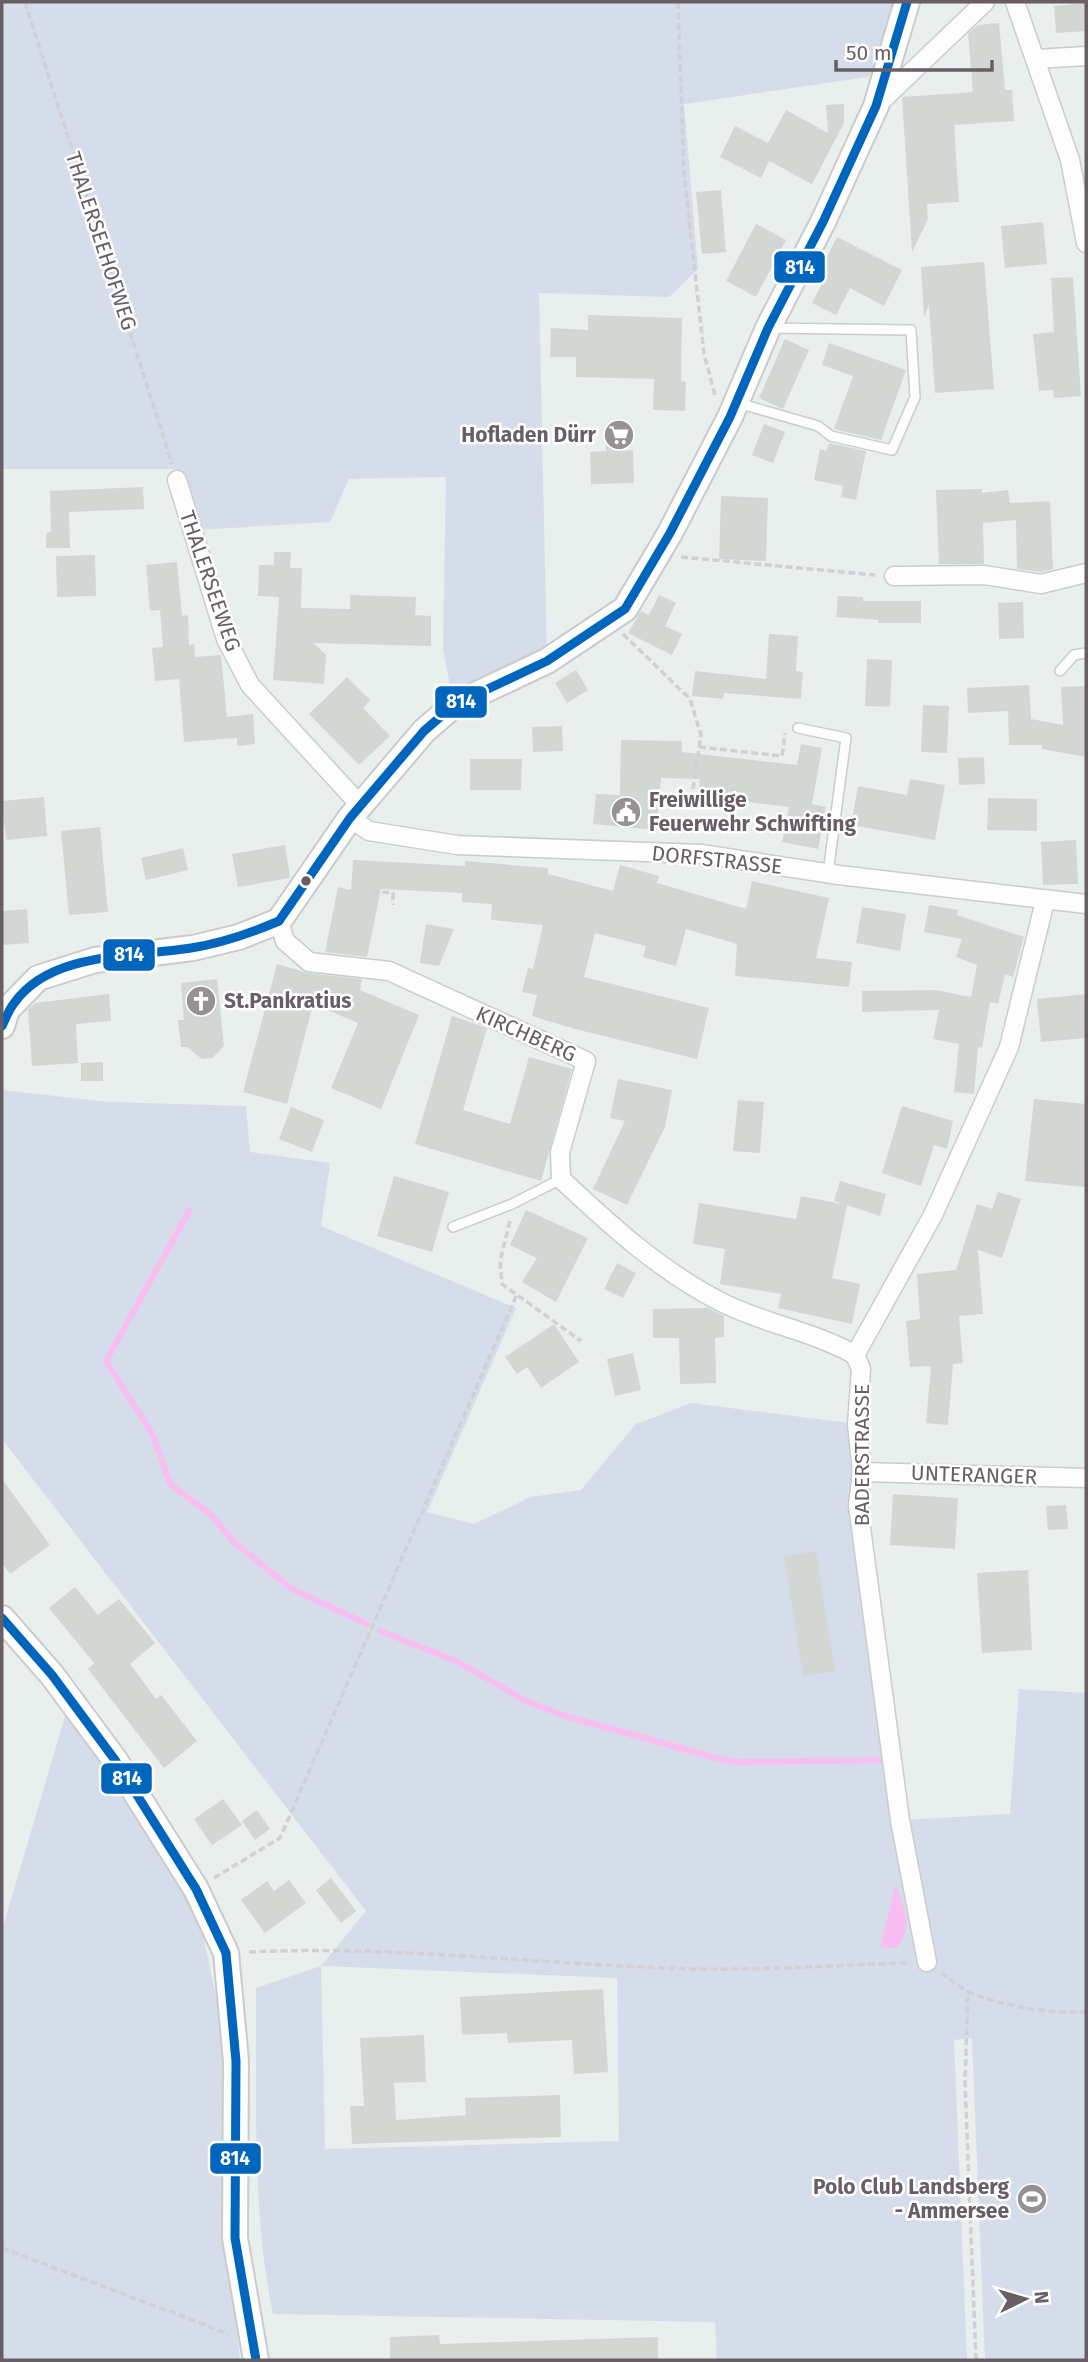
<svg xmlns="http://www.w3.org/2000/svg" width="1088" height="2362" font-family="'Fira Sans',sans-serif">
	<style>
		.green { fill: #d5ddea; fill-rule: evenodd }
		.water { fill: #f8bef2 }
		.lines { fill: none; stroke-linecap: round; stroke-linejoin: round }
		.stream { stroke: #f8bef2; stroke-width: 6 }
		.building { fill: #d3d7d4 }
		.lane-casing { stroke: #cbcccc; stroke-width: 12 }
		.street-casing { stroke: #cbcccc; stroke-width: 21 }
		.secondary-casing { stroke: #cacbca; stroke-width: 28 }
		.path { stroke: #d0d0d6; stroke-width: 3.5; stroke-dasharray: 7 3.5; stroke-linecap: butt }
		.lane { stroke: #fcfdfc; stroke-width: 9 }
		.street { stroke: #fcfdfc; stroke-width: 18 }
		.secondary { stroke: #fcfdfc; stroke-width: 24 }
		.bus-1-casing { stroke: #fff; stroke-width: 14 }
		.bus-1 { stroke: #0065bd; stroke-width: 9 }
		.bus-dot { fill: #685e66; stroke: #fff; stroke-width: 2.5 }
		.labels { text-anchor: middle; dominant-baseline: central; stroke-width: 5; stroke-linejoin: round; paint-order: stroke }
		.street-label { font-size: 21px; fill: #685e66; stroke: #fff }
		.poi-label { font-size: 21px; font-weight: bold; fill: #685e66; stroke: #fff; text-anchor: end }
		.line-badge { stroke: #fff; stroke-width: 2.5 }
		.badge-label { font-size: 19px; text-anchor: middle; font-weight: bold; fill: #fff }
	</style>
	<rect width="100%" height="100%" fill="#e9efec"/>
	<!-- green -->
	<g class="green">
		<polygon points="2,2 896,2 873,76 684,104 698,269 669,297 539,293 547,661 454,705 443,650 446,477 349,479 330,522 198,530 176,469 2,469"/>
		<path d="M2,1090L109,1102L246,1106L250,1152L330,1163L321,1226L516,1308L427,1512L474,1524L531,1497L581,1490L636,1424L691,1403L857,1424L900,1820L1010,1814L1019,1689L1086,1693V2360H985L972,2038L954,2040L967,2360H717L715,2322L273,2314C251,2207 257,2097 256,1988L321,1966L366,1911L2,1439ZM321,1966L617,1978L619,2141L325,2149Z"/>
		<polygon points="66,1713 155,1846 200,1921 217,2001 225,2080 226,2228 240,2360 2,2360 2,1930"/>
	</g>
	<!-- water -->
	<path class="water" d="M896,1883C903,1907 914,1927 897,1948L880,1947Z"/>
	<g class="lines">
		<!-- stream -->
		<g class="stream">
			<polyline points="189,1211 106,1361 153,1435 170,1484 210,1514 235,1543 292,1589 367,1624"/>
			<polyline points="380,1631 456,1661 528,1702 569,1717 716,1758 735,1762 881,1760"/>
		</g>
	</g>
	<!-- building -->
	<g class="building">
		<polygon points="1086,3 1086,31 1056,33 1054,6"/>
		<polygon points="999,23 1005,90 1012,90 1014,121 954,125 959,202 927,204 928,219 912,252 902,97 973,92 968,33 978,25"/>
		<polygon points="844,104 844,123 812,184 769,161 761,178 720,157 735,126 768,143 786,110 828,133 826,105"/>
		<polygon points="721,190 726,252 702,254 696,192"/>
		<polygon points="1043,222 1047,264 1005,268 1001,226"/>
		<polygon points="756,224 786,240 756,297 726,281"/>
		<polygon points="837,237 902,270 884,306 850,288 836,315 812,303 828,272 821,269"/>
		<polygon points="984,262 994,389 935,393 929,305 924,317 921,267"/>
		<polygon points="1073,277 1081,396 1054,398 1053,390 1039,391 1033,334 1054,332 1051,278"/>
		<polygon points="588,315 682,318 681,381 686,382 685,411 653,410 654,379 576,377 576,357 550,357 551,328 588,330"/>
		<polygon points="785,339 809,350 783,409 759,398"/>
		<polygon points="829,343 906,370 881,440 834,429 853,376 822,365"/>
		<polygon points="764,424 785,432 773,463 752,455"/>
		<polygon points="623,426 623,451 633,450 634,483 591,484 590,452 606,451 605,427"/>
		<polygon points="829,443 866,451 856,500 841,497 843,486 814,480 820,449 826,451"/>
		<polygon points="143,487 144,509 69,512 70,548 46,548 46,533 51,532 50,491"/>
		<polygon points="982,489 982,493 1008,490 1010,503 1050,501 1053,569 1041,572 1017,569 1016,520 983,523 984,564 939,564 936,490"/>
		<polygon points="721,496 768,498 766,561 719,559"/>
		<polygon points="274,552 291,552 290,568 302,568 301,608 350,609 350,595 416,597 415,615 431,616 431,646 314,643 326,655 324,684 273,680 279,597 258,596 259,565 274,565"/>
		<polygon points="95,555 96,596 57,597 56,556"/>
		<polygon points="177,562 182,616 188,615 189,645 194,644 195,657 221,655 227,717 253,714 255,744 237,746 237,738 184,742 179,679 155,681 152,648 163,647 160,610 150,611 146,565"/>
		<polygon points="659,595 676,603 665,626 682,634 672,655 628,633 641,611 649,615"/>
		<polygon points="838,596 863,597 863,601 921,601 921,623 878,623 878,620 836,617"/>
		<polygon points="1023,602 1024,638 999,639 998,603"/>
		<polygon points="769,634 798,636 796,671 803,672 801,699 724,693 723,699 692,696 695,671 766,679"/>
		<polygon points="867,659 892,660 890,707 865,706"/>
		<polygon points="576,670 588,690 567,703 555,683"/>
		<polygon points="347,677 370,700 363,708 390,736 359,765 309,714"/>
		<polygon points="1029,685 1031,719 1063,725 1061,687 1086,686 1086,757 1042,749 1042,745 1009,745 1008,711 968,713 967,688"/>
		<polygon points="923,705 949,706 947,753 921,752"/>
		<polygon points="562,726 563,751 533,752 532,727"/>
		<polygon points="621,740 682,741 682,752 797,765 801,744 822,748 812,804 826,807 818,849 782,842 789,807 698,796 700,779 661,778 657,830 593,824 596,794 620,795"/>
		<polygon points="984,757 985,784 959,785 958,758"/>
		<polygon points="470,759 522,759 521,790 470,790"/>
		<polygon points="910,779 945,785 935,840 851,825 858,786 907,795"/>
		<polygon points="44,797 47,836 6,840 2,801"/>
		<polygon points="988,798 1037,799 1037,831 987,830"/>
		<polygon points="100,827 108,912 69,915 61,831"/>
		<polygon points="1076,840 1078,884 1043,885 1041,842"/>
		<polygon points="285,845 290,878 238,887 232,854"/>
		<polygon points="183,848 188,870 146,880 141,858"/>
		<polygon points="353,860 465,866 465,861 548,868 548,874 613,891 620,865 659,876 657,883 746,909 752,881 829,898 816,958 852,962 849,987 735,976 737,944 686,929 676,966 643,957 646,946 595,933 584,977 709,1008 697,1059 575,1029 532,1016 537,995 522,992 528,968 533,969 543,925 491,920 492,904 462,902 462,893 381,889 367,957 325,952 338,887 351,890"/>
		<polygon points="929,905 958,910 957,915 1024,937 1013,977 1005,974 998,1004 990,1002 982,1048 978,1047 974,1094 954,1092 959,1044 933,1039 939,1010 862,1012 862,991 935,990 971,997 977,965 956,957 962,939 924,932"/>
		<polygon points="862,907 906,914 900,951 856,943"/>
		<polygon points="27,909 29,943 2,945 2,911"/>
		<polygon points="426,924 454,929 439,966 420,963"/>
		<polygon points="277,964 308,973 362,979 360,990 419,1015 381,1109 331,1088 358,1023 313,1004 287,1104 243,1092"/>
		<polygon points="217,979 224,1046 212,1058 202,1059 187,1047 181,1047 178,1020 184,1020 181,983"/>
		<polygon points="109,994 111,1021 76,1024 78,1063 32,1066 28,1010 35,1003"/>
		<polygon points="1086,994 1086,1038 1041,1042 1037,999"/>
		<polygon points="452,1016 487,1028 463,1110 510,1124 529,1057 572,1069 541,1181 415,1144"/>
		<polygon points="103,1062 103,1081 81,1081 81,1063"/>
		<polygon points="618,1079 672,1090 665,1127 627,1205 593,1189 625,1121 610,1118"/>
		<polygon points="1034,1099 1086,1104 1086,1187 1025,1181"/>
		<polygon points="738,1100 764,1102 760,1153 733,1151"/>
		<polygon points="902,1106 953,1121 947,1149 934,1145 921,1186 882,1173"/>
		<polygon points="291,1107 324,1120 312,1152 279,1139"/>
		<polygon points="394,1176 449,1192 432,1252 377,1236"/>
		<polygon points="840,1181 886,1194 880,1216 834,1201"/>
		<polygon points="998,1192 1021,1199 1002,1258 978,1250 983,1314 959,1316 963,1363 953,1364 948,1425 926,1423 931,1366 910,1367 906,1321 920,1319 917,1274 956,1270 977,1204 992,1209"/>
		<polygon points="801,1196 847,1205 832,1278 860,1284 852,1324 778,1308 781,1294 720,1284 725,1249 693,1244 699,1203 796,1219"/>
		<polygon points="526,1210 588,1238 556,1302 522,1282 537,1258 510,1245"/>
		<polygon points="617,1263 636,1273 623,1298 604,1289"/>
		<polygon points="708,1308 724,1316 724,1337 715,1338 716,1383 680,1384 679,1338 653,1338 653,1309"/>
		<polygon points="554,1324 579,1362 541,1388 527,1367 517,1374 505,1357"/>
		<polygon points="633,1353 641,1390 615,1396 607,1359"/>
		<polygon points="2,1479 50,1545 10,1574 2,1563"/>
		<polygon points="893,1494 958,1498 955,1549 890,1545"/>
		<polygon points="1066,1505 1068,1529 1048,1530 1046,1506"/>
		<polygon points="816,1551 835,1671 803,1676 784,1556"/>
		<polygon points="1028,1570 1032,1650 982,1653 977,1573"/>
		<polygon points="75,1587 98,1615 119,1599 155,1643 130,1664 156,1699 161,1695 197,1741 164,1768 88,1669 94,1663 49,1608"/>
		<polygon points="223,1799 242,1825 212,1845 194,1819"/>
		<polygon points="257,1810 270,1829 255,1840 242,1821"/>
		<polygon points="331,1878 356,1911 341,1923 316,1890"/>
		<polygon points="289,1880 306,1903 265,1933 241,1900 267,1881 274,1891"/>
		<polygon points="603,1989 608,2072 574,2074 572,2040 508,2043 507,2033 462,2035 460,1997"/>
		<polygon points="424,2035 426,2082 394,2083 396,2120 466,2115 465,2098 560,2095 561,2137 352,2144 350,2106 364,2106 360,2038"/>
		<polygon points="439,2335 440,2344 658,2337 658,2360 390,2360 390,2337"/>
	</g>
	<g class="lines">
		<!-- lane casing -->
		<g class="lane-casing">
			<g id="lane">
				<polyline points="738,403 818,426 831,436 892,450 915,397 911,330 772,328"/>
				<polyline points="1060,671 1074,655 1086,653"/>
				<polyline points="798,728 846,738 828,873"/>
				<polyline points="453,1227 512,1204 561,1179"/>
			</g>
		</g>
		<!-- street casing -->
		<g class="street-casing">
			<g id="street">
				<polyline points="1015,2 1070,160 1086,243"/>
				<polyline points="1036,59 1086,56"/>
				<polyline points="876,106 985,2"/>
				<polyline points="177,480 226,639 250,685 360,805"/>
				<polyline points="894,576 984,575 1041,584 1086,573"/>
				<polyline points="350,818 369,831 457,845 701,854 839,875 1086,904"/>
				<path d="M279,921L285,941L309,962L389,971L586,1061L560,1152L561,1179C610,1225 660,1271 721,1302C764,1324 813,1331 855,1355"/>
				<polyline points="855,1355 861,1369 857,1424 862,1472 858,1505 900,1820 927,1962"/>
				<polyline points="855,1355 933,1215 1009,1047 1045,901"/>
				<polyline points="862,1472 1086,1478"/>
			</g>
		</g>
		<!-- secondary casing -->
		<g class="secondary-casing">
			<g id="secondary">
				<polyline points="2,1026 7,1010 38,978 95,960 193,948 239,937 279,921 350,818 424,731 454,705 547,661 625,609 670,533 730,417 768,328 823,222 876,106 907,2"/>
				<polyline points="2,1618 52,1675 115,1760 196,1889 226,1953 236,2061 235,2238 256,2360"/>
			</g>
		</g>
		<!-- path -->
		<g class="path">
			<polyline points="25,2 172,464"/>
			<polyline points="678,2 684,173 704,354 715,395"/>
			<polyline points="681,557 875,575"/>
			<polyline points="623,634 690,699 701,735 691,802 678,806"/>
			<polyline points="699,747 782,756 785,733"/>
			<polyline points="372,891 393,893 393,905"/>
			<polyline points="510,1221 500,1261 502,1284 581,1341"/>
			<polyline points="214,1878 280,1838 517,1294"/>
			<path d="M249,1952C400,1945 550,1966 701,1969C770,1970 840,1965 909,1963"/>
			<polyline points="941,1973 968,1992"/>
			<polyline points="2,2248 229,2334"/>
			<path d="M976,2360L965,2083L968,1992C1006,2007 1045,2013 1086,2012"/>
		</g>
		<!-- lane -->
		<use href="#lane" class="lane"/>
		<!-- street -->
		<use href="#street" class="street"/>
		<!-- secondary -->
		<use href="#secondary" class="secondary"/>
		<!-- bus-1 casing -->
		<g class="bus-1-casing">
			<g id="bus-1">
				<polyline points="279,921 350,818 424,731 454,705 547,661 625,609 670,533 730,417 768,328 823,222 876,106 907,2"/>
				<path d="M2,1026C6,1018 9,1009 15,1002C52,951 136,957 191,948C222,943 251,933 279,921"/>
				<polyline points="2,1618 52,1675 115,1760 196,1889 226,1953 236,2061 235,2238 256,2360"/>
			</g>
		</g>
		<!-- bus-1 -->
		<use href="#bus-1" class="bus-1"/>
	</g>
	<!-- icons -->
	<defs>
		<g id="supermarket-disc" transform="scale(1.575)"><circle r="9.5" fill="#959195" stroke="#fff"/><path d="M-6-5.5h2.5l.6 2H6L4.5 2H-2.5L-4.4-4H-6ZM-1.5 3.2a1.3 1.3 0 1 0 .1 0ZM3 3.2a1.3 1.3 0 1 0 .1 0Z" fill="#fff"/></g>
		<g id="civic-disc" transform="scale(1.575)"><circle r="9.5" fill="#959195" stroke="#fff"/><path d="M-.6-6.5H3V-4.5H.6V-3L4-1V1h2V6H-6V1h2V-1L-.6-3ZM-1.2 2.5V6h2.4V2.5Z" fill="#fff"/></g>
		<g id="church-disc" transform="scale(1.575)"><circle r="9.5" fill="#959195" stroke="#fff"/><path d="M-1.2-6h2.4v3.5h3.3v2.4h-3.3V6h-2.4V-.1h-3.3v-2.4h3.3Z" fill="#fff"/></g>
		<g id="stadium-disc" transform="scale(1.575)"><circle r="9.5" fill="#959195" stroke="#fff"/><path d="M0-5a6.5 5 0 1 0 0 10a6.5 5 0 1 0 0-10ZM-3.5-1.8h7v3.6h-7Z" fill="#fff"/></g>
	</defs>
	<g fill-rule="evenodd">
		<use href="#supermarket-disc" x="619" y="435"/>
		<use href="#civic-disc" x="626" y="812"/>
		<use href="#church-disc" x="201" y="1001"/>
		<use href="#stadium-disc" x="1032" y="2199"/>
	</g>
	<!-- markers -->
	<circle class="bus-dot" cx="306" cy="881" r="6"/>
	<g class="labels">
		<!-- street labels -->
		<g class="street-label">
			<text transform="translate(101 241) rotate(72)">THALERSEEHOFWEG</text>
			<text transform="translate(210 581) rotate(71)">THALERSEEWEG</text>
			<text transform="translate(717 860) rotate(6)">DORFSTRASSE</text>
			<text transform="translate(526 1034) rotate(24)">KIRCHBERG</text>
			<text transform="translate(862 1455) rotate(-90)">BADERSTRASSE</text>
			<text transform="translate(974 1475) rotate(2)">UNTERANGER</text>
		</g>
		<!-- poi labels -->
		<g class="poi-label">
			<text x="596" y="435">Hofladen Dürr</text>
			<text x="649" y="800" text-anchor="start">Freiwillige<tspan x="649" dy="24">Feuerwehr Schwifting</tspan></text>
			<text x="224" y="1001" text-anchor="start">St.Pankratius</text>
			<text x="1009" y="2187">Polo Club Landsberg<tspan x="1009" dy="24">- Ammersee</tspan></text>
		</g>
	</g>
	<g class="line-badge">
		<rect x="773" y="250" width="53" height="34" rx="7" fill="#0065bd"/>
		<rect x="434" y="685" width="54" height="34" rx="7" fill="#0065bd"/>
		<rect x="102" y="938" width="54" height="34" rx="7" fill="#0065bd"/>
		<rect x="100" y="1762" width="53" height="33" rx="7" fill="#0065bd"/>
		<rect x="209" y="2142" width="53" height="33" rx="7" fill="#0065bd"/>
	</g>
	<g class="badge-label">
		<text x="800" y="274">814</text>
		<text x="461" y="708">814</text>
		<text x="129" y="961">814</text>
		<text x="127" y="1785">814</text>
		<text x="235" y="2165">814</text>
	</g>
	<!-- border -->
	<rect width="1088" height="2362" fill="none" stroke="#685e66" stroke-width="7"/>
	<!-- north arrow -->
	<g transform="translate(1025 2299) rotate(85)" stroke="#ffffff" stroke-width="5" paint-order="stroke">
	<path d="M0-5L12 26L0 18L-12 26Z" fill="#685e66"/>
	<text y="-10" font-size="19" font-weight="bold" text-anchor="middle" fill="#685e66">N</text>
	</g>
	<!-- scale -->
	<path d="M836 60v10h156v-10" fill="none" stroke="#685e66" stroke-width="3.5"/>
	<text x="846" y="60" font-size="21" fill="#685e66" stroke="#ffffff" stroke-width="5" paint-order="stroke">50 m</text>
</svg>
